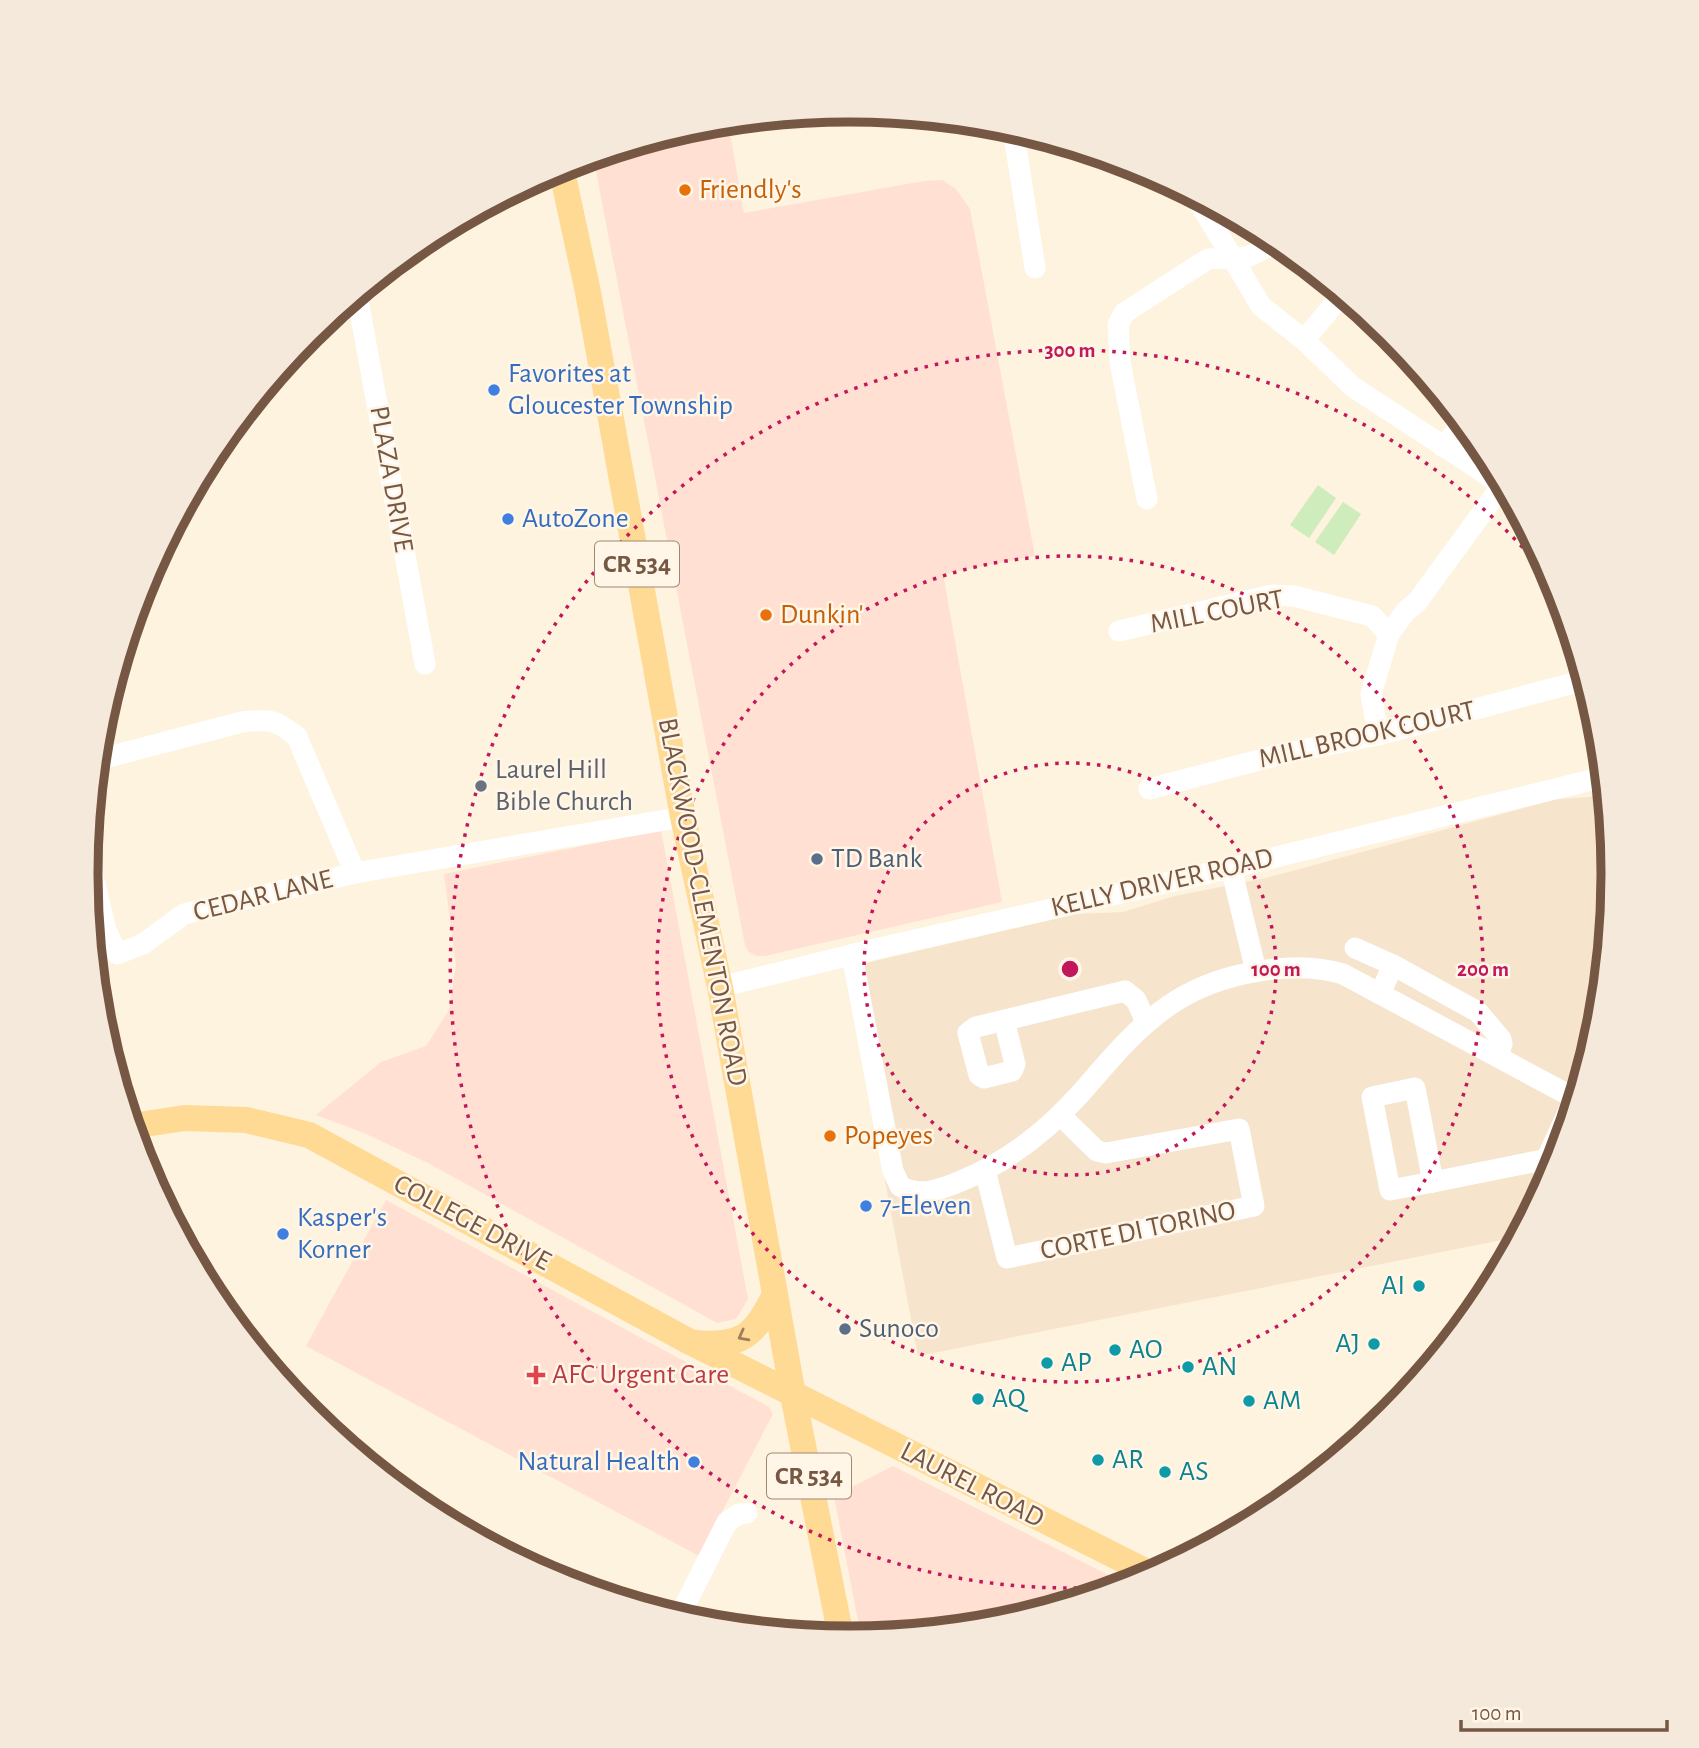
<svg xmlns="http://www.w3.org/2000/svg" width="1699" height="1748" font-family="'Alegreya Sans',sans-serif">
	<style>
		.residential { fill: #f6e4cc }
		.commercial { fill: #ffe0d2 }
		.green { fill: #cfecbc }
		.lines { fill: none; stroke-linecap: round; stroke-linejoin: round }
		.minor { stroke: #fff; stroke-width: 21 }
		.major { stroke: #ffda95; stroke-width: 26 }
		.oneway { stroke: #9f7e5c }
		.ring { fill: none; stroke: #c2185b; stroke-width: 3.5; stroke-dasharray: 3.5 7 }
		.food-dot { fill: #e8710a; stroke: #fff6e7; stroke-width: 2.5 }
		.shop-dot { fill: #3f7fe0; stroke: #fff6e7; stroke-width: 2.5 }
		.worship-dot { fill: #6b7280; stroke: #fff6e7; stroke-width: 2.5 }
		.service-dot { fill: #5c6f8a; stroke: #fff6e7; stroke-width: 2.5 }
		.culture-dot { fill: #0f9aa8; stroke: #fff6e7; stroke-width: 2.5 }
		.health-dot { fill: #e0444e; stroke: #fff6e7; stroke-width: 2.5 }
		.labels { text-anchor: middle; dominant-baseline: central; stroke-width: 5; stroke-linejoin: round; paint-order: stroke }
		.shield { fill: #fff6e7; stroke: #9f8775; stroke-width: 2 }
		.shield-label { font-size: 26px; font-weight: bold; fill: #765744 }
		.food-label { font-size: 28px; fill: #c56008; stroke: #fff6e7; text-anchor: start }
		.shop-label { font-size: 28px; fill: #366cbe; stroke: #fff6e7; text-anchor: start }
		.street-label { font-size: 28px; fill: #765744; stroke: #fff6e7 }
		.worship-label { font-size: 28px; fill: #5b616d; stroke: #fff6e7; text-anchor: start }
		.service-label { font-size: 28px; fill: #4e5e75; stroke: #fff6e7; text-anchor: start }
		.culture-label { font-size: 28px; fill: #0d838f; stroke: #fff6e7; text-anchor: start }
		.health-label { font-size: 28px; fill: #be3a42; stroke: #fff6e7; text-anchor: start }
		.rim { fill: none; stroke: #765744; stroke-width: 9 }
		.centre { fill: #c2185b; stroke: #fff6e7; stroke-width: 3.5 }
		.ring-label { font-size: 21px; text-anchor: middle; font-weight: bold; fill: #c2185b; stroke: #fff6e7; stroke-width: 5; stroke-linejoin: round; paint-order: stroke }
	</style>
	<rect width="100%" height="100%" fill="#fef3de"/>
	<!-- residential -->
	<polygon class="residential" points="1606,796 1613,874 1598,1023 1555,1167 1517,1237 918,1356 845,968 1076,914 1123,912 1175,896 1266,878 1557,799"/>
	<!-- commercial -->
	<g class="commercial">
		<polygon points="690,128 729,128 744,213 924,181 942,180 956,189 970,209 1035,556 943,574 1002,902 765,956 756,956 748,951 745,945 594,161 619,155 618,150"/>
		<polygon points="661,830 748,1299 736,1319 717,1323 430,1164 364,1133 316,1115 381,1062 426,1046 449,1010 456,965 444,874"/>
		<polygon points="386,1200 769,1407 773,1414 699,1556 306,1346"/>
		<polygon points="893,1466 1126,1584 998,1623 861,1637 834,1496"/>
	</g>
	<!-- green -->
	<g class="green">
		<polygon points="1318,485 1336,498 1309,538 1290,525"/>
		<polygon points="1343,502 1361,514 1334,555 1315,542"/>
	</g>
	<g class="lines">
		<!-- minor -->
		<g class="minor">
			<polyline points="1013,129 1035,268"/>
			<polyline points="1196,197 1261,306 1304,340 1353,387 1486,474 1507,492"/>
			<polyline points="357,295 425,664"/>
			<polyline points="1304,340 1342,295"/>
			<polyline points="1443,447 1463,423"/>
			<polyline points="1147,499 1120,362 1118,325 1124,313 1208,259 1247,257 1278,242"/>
			<polyline points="1119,631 1272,595 1294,596 1372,616 1389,634"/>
			<polyline points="1378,735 1371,694 1389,634 1406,611 1417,602 1501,487"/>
			<polyline points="1149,789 1282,754 1378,735 1585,680"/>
			<path d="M88,856L106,930L117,954L143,944L184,914L355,873L297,737C276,719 269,719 242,722L97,760"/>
			<polyline points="1231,868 1256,971"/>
			<polyline points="355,873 683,817"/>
			<polyline points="1355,948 1393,965"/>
			<path d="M852,955L893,1171L900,1186C919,1198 942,1189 961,1181C1007,1162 1047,1131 1080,1094C1111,1059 1138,1024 1179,999C1222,973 1294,959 1343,974L1576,1099"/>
			<polyline points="720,987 871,950 1231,868 1604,777"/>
			<polyline points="1380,994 1393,965 1478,1012 1501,1039 1502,1044 1498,1057"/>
			<polyline points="1004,1020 1015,1064 1012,1071 984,1078 979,1075 968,1033 976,1027 1125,991 1136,1000 1146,1022"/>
			<polygon points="1415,1088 1433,1182 1390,1190 1372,1097"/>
			<polyline points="1546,1160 1579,1088"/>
			<polyline points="985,1170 1007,1258 1254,1206 1239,1129 1106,1153 1097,1151 1060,1115"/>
			<polyline points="1433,1182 1558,1157"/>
			<polyline points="679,1617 727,1522 739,1514 747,1513"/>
		</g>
		<!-- major -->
		<g class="major">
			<polyline points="561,167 588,292 683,817 720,987 793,1395 841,1637"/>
			<polyline points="132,1126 185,1118 246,1120 309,1135 690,1342 1151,1574"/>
			<path d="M696,1343C743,1347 754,1335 775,1295"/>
		</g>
	</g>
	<!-- one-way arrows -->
	<defs><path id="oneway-chevron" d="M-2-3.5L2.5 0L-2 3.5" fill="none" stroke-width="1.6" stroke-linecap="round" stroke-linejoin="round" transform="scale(1.75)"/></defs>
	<use class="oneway" href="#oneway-chevron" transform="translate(743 1336) rotate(152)"/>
	<!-- distance rings -->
	<g class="ring">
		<circle cx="1070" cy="969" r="206"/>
		<circle cx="1070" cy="969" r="413"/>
		<path d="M1119 1586A619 619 0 1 1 1554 584"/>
	</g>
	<!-- markers -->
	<g class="food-dot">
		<circle cx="685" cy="190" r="7"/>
		<circle cx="766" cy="615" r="7"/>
		<circle cx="830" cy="1136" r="7"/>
	</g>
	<g class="shop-dot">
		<circle cx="494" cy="390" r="7"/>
		<circle cx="508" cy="519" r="7"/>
		<circle cx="866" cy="1206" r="7"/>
		<circle cx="283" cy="1234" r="7"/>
		<circle cx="694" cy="1462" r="7"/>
	</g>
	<circle class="worship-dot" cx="481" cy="786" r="7"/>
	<g class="service-dot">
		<circle cx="817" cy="859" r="7"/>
		<circle cx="845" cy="1329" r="7"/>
	</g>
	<g class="culture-dot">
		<circle cx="1419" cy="1286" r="7"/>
		<circle cx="1374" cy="1344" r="7"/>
		<circle cx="1115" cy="1350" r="7"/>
		<circle cx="1047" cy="1363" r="7"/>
		<circle cx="1188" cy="1367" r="7"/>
		<circle cx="978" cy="1399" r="7"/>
		<circle cx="1249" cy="1401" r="7"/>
		<circle cx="1098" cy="1460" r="7"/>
		<circle cx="1165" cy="1472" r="7"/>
	</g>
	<path class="health-dot" d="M532.5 1364.5h7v7h7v7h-7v7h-7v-7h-7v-7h7z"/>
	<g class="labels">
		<!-- shield labels -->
		<g class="shield">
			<rect x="595" y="541.5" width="84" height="45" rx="5"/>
			<rect x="767" y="1453.5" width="84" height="45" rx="5"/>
		</g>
		<g class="shield-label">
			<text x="637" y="564">CR 534</text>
			<text x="809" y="1476">CR 534</text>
		</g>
		<!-- food labels -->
		<g class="food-label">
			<text x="699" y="190">Friendly's</text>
			<text x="780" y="615">Dunkin'</text>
			<text x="844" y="1136">Popeyes</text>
		</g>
		<!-- shop labels -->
		<g class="shop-label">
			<text x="508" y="374">Favorites at<tspan x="508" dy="32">Gloucester Township</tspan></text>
			<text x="522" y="519">AutoZone</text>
			<text x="880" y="1206">7-Eleven</text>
			<text x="297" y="1218">Kasper's<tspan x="297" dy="32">Korner</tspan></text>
			<text x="680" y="1462" text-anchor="end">Natural Health</text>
		</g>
		<!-- street labels -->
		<g class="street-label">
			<text transform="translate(391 479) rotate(80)">PLAZA DRIVE</text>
			<text transform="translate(1217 612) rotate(-11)">MILL COURT</text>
			<text transform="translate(1367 735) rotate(-13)">MILL BROOK COURT</text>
			<text transform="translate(1162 883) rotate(-13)">KELLY DRIVER ROAD</text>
			<text transform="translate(263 896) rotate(-14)">CEDAR LANE</text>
			<text transform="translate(702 902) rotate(79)">BLACKWOOD-CLEMENTON ROAD</text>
			<text transform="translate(472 1223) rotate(28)">COLLEGE DRIVE</text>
			<text transform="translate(1138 1231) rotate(-12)">CORTE DI TORINO</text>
			<text transform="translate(972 1485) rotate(27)">LAUREL ROAD</text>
		</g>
		<!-- worship labels -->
		<g class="worship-label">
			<text x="495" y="770">Laurel Hill<tspan x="495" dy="32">Bible Church</tspan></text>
		</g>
		<!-- service labels -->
		<g class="service-label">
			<text x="831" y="859">TD Bank</text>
			<text x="859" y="1329">Sunoco</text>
		</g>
		<!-- culture labels -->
		<g class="culture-label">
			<text x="1405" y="1286" text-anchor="end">AI</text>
			<text x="1360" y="1344" text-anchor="end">AJ</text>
			<text x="1129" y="1350">AO</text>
			<text x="1061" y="1363">AP</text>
			<text x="1202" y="1367">AN</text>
			<text x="992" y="1399">AQ</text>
			<text x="1263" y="1401">AM</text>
			<text x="1112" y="1460">AR</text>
			<text x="1179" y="1472">AS</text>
		</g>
		<!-- health labels -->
		<g class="health-label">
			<text x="552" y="1375">AFC Urgent Care</text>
		</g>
	</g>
	<!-- crop -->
	<path d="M0 0H1699V1748H0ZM849 122H850A751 751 0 0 1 1601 873V875A751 751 0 0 1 850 1626H849A751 751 0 0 1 98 875V873A751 751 0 0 1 849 122Z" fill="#f4e9da" fill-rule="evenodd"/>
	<path class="rim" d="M849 122H850A751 751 0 0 1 1601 873V875A751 751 0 0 1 850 1626H849A751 751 0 0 1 98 875V873A751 751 0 0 1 849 122Z"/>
	<circle cx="1070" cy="969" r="10" class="centre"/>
	<g class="ring-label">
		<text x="1070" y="357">300 m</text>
		<text x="1276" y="976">100 m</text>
		<text x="1483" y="976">200 m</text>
	</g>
	<!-- scale -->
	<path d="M1461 1720v10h206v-10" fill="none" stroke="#765744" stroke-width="3.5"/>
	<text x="1472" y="1720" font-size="21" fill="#765744" stroke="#fff6e7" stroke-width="5" paint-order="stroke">100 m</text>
</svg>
